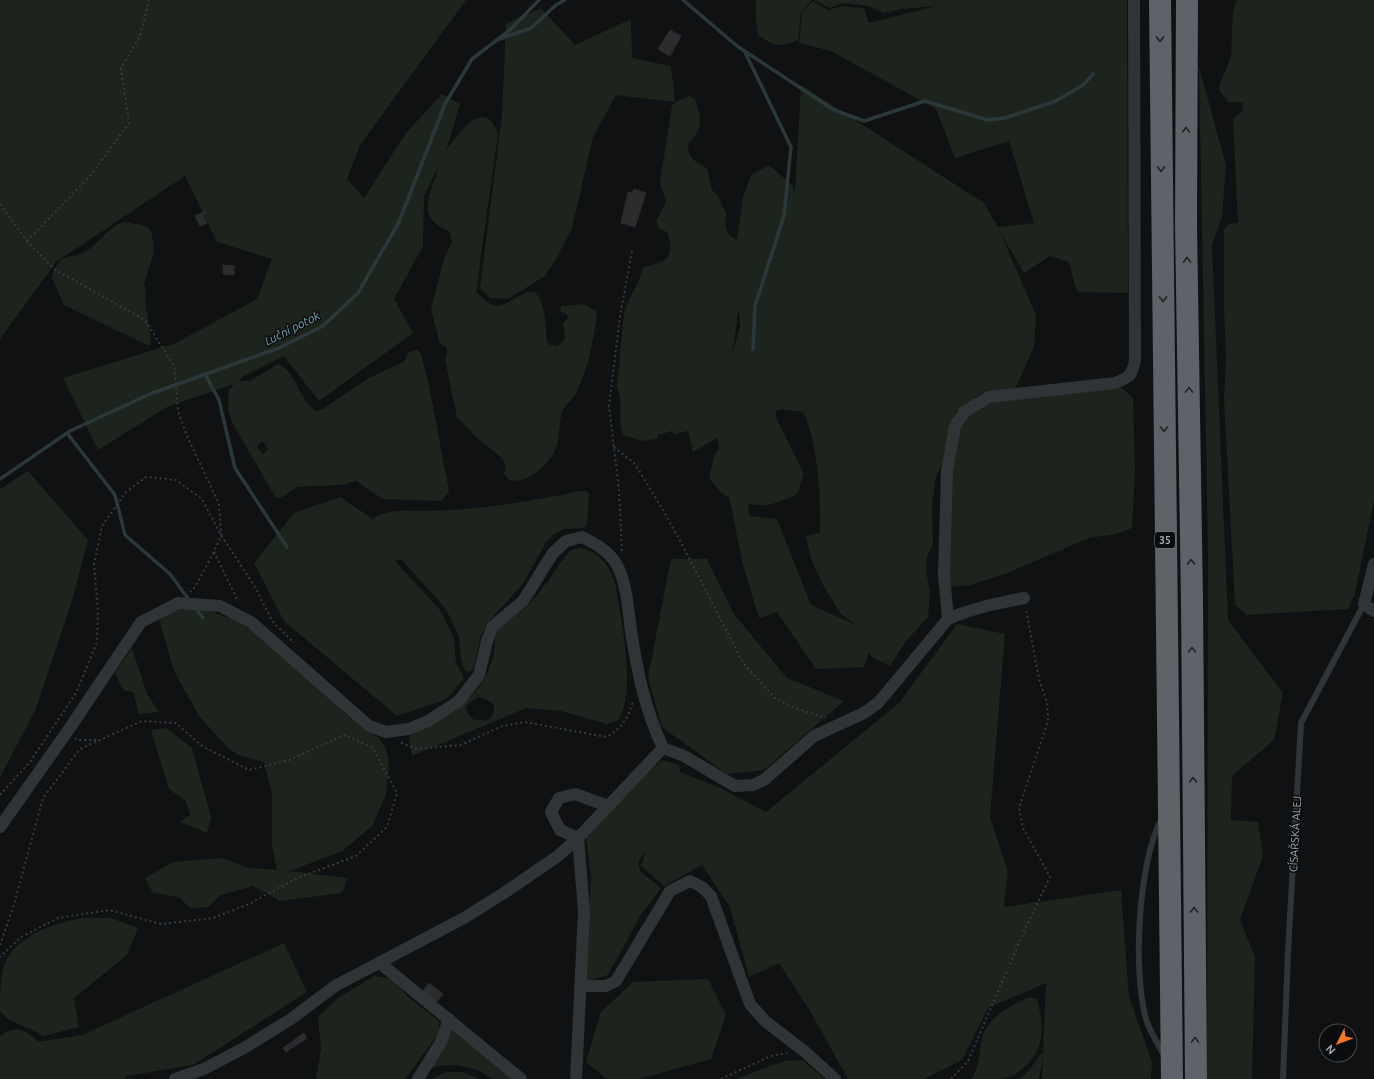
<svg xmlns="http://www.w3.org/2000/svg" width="1374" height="1079" font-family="Ubuntu,sans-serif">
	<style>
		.green { fill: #1d241d; fill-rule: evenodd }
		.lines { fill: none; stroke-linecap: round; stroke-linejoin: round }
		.stream { stroke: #2a383a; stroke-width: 3.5 }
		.building { fill: #2b2c2e; stroke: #2a2b2e }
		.path { stroke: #373b3e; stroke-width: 2; stroke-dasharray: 2 3; stroke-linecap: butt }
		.lane { stroke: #313437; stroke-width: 6 }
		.street { stroke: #313437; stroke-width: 12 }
		.highway { stroke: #5d6368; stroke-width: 22 }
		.oneway { stroke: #202224 }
		.labels { text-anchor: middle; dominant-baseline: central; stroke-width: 3; stroke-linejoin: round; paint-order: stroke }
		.shield { fill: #0b0c0d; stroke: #747b81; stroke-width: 1 }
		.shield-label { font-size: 10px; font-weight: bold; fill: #a1abb3 }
		.street-label { font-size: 11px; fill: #a1abb3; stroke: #0b0c0d }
		.water-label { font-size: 12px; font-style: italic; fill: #78a4af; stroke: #0b0c0d }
	</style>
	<rect width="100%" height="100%" fill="#101112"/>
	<!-- green -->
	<g class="green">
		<path d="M0,0H466L360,145L347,179L364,198L406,133L442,94L460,104L446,151C458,135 484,94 498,134L476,292C482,297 488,305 497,306C511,306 531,280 540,299C546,311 546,329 547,342L550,345L558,346L565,338L563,323L568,318L567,314L562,313L560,309L561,306L584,304L596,311L597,315C592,346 589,367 575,395C571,401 565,405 562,412C560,419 559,436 557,445C552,463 527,485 509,480L504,474L506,467L502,458L477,438L457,417L445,360L447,351L446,347L440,344L431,309L444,259L452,242L450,232C445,229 438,226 434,222C419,208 436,181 438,167L424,196L423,246L394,299L413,333L319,401L284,356L244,376L239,381H250L278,364C297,372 298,399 316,411L323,409L367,379L405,361C406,354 409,351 417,350L421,354L429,385L449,491L442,501L383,499L356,481L341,485L297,487L282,497L276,498L233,424L228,410L229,390L234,384L167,407L98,450L63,378L176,343L257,299L272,259L217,242L185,176L56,262L0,339ZM262,441L268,449L263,455L257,446Z"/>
		<path d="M756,0H812L801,12L798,40C778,48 776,47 758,35L756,21Z"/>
		<path d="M813,0H1127L1128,293L1077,292L1069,262L1050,256L1024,273L1000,232L1036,315L1034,347L1015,389L982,393L955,412L948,433L943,462L936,476L932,506L933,544L927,557L926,571L930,591L928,617L906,641L890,666L872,657L869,652L864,667L816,669L777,612L759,618L743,565L729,497L722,494L709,478L714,456L719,448L717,438L693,452L688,431L674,434L672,431L658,435L657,439L642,441L623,435C617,420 624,402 617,387L624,312C630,295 639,285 643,267C667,262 676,258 667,232L659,229L656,221L666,202L660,183L672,105L677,101L689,96L695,99C701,119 704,128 688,144C688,158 695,162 707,168L712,190L717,195L727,215C723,226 726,235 737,240L743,197L751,175L769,165L792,185L795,192L801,85L984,203L998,227L1034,223L1009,141L955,158L936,109L831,51L799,43L802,12L813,1L828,10L843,6L864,8L869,23L937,6L902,9L883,13L868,6L844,3L830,8ZM739,307L740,327L732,354ZM781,409L803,412C818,441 821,500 820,533L806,536L811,559L823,585L841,614L856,625L811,605L777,519L749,516L748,503C765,509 781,502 797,494L804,474L776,417V411Z"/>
		<path d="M1237,0H1374V501L1355,593L1348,609L1246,615L1235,604L1224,399L1226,358L1224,306V229L1229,224L1238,223L1233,119L1242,111L1243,102L1229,103L1219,90C1220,78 1229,67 1231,55C1233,40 1230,11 1237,0Z"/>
		<polygon points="541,8 575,45 631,19 632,58 671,66 675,101 674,102 616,95 593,137 572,228 556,259 545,276 508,299 490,298 480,288 502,115 506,23"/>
		<polygon points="1199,67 1226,165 1222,217 1212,245 1228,620 1283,693 1274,740 1232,776 1231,820 1258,822 1263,856 1240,920 1255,957 1252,1079 1207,1079 1208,548"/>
		<path d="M124,222L142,225L148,228L152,233L154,252L144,284L146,291L145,300L151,341L149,346L64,305L52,278C54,271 56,264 62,259C68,256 76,256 83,253C100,245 105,228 124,222Z"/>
		<path d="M1121,387L1133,398L1135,471L1132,528L1116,534L1089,538L1005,574L970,585L950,587C950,553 946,440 966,417C973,409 986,405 996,401Z"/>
		<polygon points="28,471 88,540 71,604 35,711 0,777 0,489"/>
		<path d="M580,491H587L589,494L587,524L584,528L565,529L554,534L546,542L523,584L490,620L481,635L473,669L468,672L464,668L461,660L459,636L446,609L401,559L395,561L440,610L454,638L456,663L464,678L447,699L397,716L284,621L254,563L294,513L340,497L373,519C384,509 406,511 420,511C474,511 528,502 580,491Z"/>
		<path d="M577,548C598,548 612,568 616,587C621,621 637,691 618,720L607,724L561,711L526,708L412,756L409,736C447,717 480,701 493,658C496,648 493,637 499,628C506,618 517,615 525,608C543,591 555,569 570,551ZM479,697L487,700L494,705C494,714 493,717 485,721L472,719L467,712L466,707L470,702Z"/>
		<polygon points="671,559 707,559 734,614 787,678 844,701 764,770 727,774 662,727 648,677"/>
		<polygon points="175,609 209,611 241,622 266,639 325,693 343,712 364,730 379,738 386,749 389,763 386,795 372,826 342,851 290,871 348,878 342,893 280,901 253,886 221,895 208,907 190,908 179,897 153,893 145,878 173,862 222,858 249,868 277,870 272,845 272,793 264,762 238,755 228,748 199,716 174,671 159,619"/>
		<polygon points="957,624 1005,634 990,817 1008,872 1004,907 1121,890 1129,997 1152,1062 1151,1079 1042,1079 1043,1056 1039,1079 1019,1079 1031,1068 1041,1053 1043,1054 1046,983 988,1008 962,1060 925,1079 848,1079 810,1011 779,963 749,977 730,907 702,865 664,886 641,866 646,850 638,862 640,871 661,888 640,916 608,975 586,981 591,876 586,837 648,772 662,760 679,765 680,772 720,788 766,812 899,703"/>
		<polygon points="132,648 147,694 159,712 138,714 134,693 123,690 115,673"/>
		<polygon points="166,728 192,748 211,817 207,833 180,822 190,815 186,801 169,789 151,730"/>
		<path d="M81,918H111L138,928L127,955L74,998L79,1027L44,1036L8,1019L0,1011C0,997 0,971 7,959C23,933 54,924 81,918Z"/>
		<path d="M284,943L307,992L193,1065L126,1076L125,1079H0V1036C14,1025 26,1029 38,1042L82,1035Z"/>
		<polygon points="374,976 393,979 408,997 439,1021 439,1033 405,1079 316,1079 321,1049 318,1017 338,998"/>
		<polygon points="708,979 726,1015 711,1059 639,1079 607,1079 586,1062 601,1012 633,982"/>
		<path d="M1030,997L1037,999C1043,1024 1046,1046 1026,1066C1019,1072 1012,1077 1002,1079C992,1079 980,1079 971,1079C980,1066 979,1053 982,1038C986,1018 1013,1004 1030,997Z"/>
		<polygon points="451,1029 512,1079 492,1079 478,1070 457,1065 444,1065 429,1069"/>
		<polygon points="803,1060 824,1079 736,1079 784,1061"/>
		<polygon points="446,1072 463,1072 480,1079 431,1079"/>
	</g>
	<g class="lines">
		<!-- stream -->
		<g class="stream">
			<polyline points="683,0 737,46 834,110 864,121 925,101 988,120 1005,118 1056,101 1083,85 1093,74"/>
			<polyline points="500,39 531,28 556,5 565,0"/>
			<polyline points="745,52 791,147 784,216 755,306 753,349"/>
			<polyline points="205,374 219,400 235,468 287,547"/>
			<polyline points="67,433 115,495 125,535 170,574 190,601"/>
			<polyline points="0,479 70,431 150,394 279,348 323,326 358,293 399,222 445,104 472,59 510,30 539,0"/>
			<polyline points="195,607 203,618"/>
		</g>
	</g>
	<!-- building -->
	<g class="building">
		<polygon points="670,30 681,36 670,56 658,49"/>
		<polygon points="634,189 646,193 635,227 621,223 628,192 632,193"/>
		<polygon points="205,211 206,214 203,215 207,223 200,226 195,216"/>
		<polygon points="223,265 234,266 234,275 223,274"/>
		<polygon points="429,983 443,994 435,1004 421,993"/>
		<polygon points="304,1033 307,1038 286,1052 283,1048"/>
	</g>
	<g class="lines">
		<!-- path -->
		<g class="path">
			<polyline points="0,204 27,241 54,269 145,320 174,366 178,411 187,436 219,504 221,535 214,552 195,587 190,592"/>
			<polyline points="27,241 91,175 129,123 121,68 140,36 149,0"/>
			<polyline points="614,447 635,464 663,510 686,552 743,663 775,698 791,707 826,718"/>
			<polyline points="622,551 619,490 609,406 620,316 632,251"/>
			<polyline points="214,552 238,601"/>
			<polyline points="75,738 77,740 98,740"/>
			<path d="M401,743L417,749L461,745L502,726L525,722L606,737C622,729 628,718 633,701"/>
			<polyline points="0,795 30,762 76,693 97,642 98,612 94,564 102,526 126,492 146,477 176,480 202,499 221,535 255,587 272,621 294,643"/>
			<polyline points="0,945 14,904 43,798 80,749 142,721 176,723 202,746 249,770 289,760 345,735 373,748 397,793 387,827 356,856 295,879 249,904 213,918 161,924 109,910 58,918 21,937 0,957"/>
			<polyline points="721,1079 771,1056 787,1053"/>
			<polyline points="951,1079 968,1061 1025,929 1050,877 1023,828 1019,808 1048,721 1047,702 1039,679 1026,609"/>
		</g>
		<!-- lane -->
		<g class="lane">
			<path d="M1162,818C1138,861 1132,975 1147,1022C1151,1033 1158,1044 1164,1055"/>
			<polyline points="1283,1079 1288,952 1301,723 1364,604"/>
		</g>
		<!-- street -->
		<g class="street">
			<polyline points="1374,564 1364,604 1374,611"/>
			<path d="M948,619L944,575L947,471L955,426L964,412L989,397L1115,383C1130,377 1132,376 1135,360L1134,0"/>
			<path d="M0,827L67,732L141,622L178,603L220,606L251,622L369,726L386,732L409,729L428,721L459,701L479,675L487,641L493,626L523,601L553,553L566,541L582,537C596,544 609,551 617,565C628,586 628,614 632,637C639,679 645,709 663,748L684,756L735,786L753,785L764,780L814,736L864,713L878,703L948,619C973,608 998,603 1024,598"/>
			<polyline points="578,838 560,830 551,812 559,798 575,794 608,806"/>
			<polyline points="380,963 521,1079"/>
			<polyline points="580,986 606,986 616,981 670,891 690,881 702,887 711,896 750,1004 765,1021 804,1051 835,1079"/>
			<polyline points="175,1079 204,1069 244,1048 291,1019 335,986 464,918 507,891 558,856 578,838 663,748"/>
			<polyline points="418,1079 441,1042 449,1019"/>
			<polyline points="576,1079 584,911 578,838"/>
		</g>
		<!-- highway -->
		<g class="highway">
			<polyline points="1160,0 1172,1079"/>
			<polyline points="1187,0 1186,225 1192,601 1196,1079"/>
		</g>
	</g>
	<!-- one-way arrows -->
	<defs><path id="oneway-chevron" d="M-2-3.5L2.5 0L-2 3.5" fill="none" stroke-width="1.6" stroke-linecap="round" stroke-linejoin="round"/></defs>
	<g class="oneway">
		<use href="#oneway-chevron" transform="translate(1160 39) rotate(90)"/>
		<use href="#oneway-chevron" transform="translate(1186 130) rotate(-90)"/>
		<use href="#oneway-chevron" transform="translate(1161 169) rotate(90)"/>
		<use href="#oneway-chevron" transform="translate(1187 260) rotate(-91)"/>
		<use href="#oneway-chevron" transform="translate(1163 299) rotate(89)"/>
		<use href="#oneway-chevron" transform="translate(1189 390) rotate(-91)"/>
		<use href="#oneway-chevron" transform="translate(1164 429) rotate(89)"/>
		<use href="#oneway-chevron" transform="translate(1191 562) rotate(-91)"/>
		<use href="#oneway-chevron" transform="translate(1192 650) rotate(-90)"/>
		<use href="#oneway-chevron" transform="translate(1193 780) rotate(-90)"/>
		<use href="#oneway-chevron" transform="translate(1194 910) rotate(-90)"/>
		<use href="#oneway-chevron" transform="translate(1195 1040) rotate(-90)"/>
	</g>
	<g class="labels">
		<!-- shield labels -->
		<rect class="shield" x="1155" y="532" width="20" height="16" rx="3"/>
		<g class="shield-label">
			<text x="1165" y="540">35</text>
		</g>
		<!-- street labels -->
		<g class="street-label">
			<text transform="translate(1295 834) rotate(-87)">CÍSAŘSKÁ ALEJ</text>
		</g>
		<!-- water labels -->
		<g class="water-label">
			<text transform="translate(292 328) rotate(-27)">Luční potok</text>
		</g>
	</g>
	<!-- north arrow -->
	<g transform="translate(1338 1043) rotate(228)"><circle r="19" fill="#0b0c0d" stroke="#474c4f"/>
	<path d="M0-3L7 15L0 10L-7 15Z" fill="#f17729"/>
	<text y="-6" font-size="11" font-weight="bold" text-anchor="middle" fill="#a1abb3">N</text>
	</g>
</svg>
